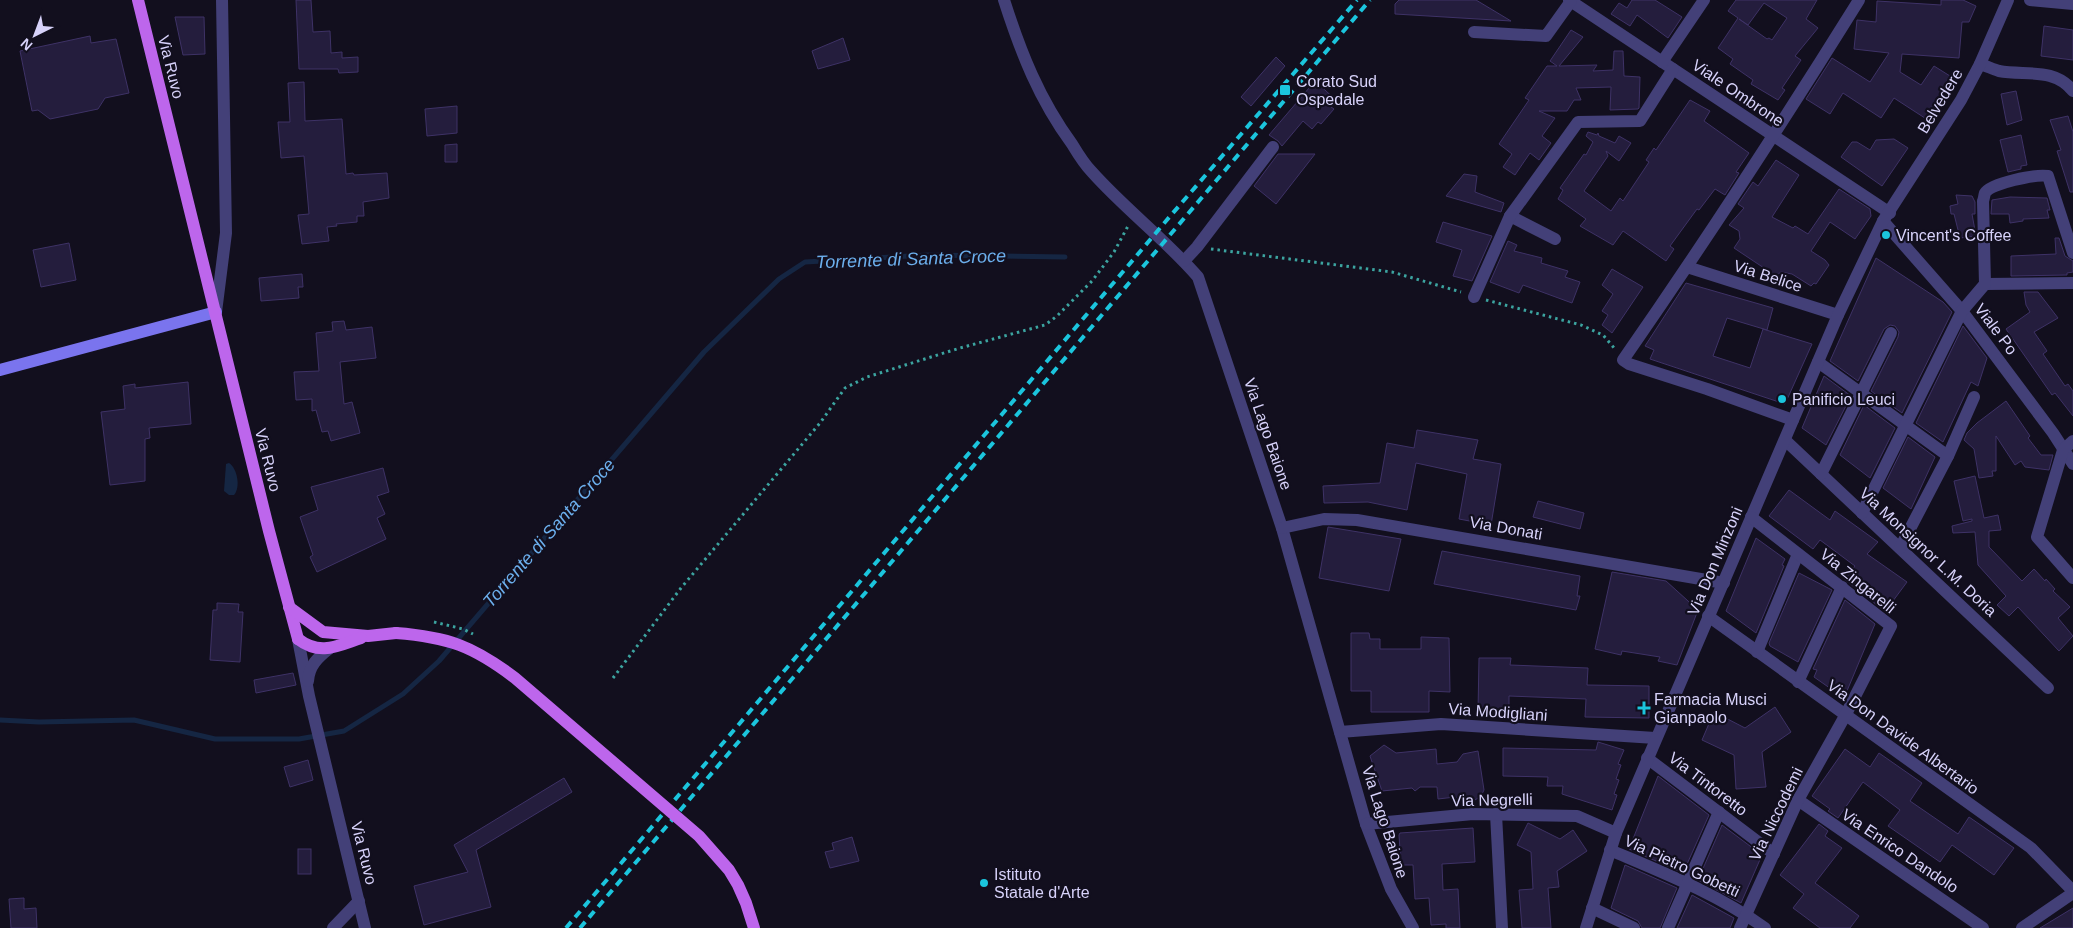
<svg xmlns="http://www.w3.org/2000/svg" width="2073" height="928" font-family="Helvetica,sans-serif">
	<style>
		.water { fill: #152643 }
		.lines { fill: none; stroke-linecap: round; stroke-linejoin: round }
		.stream { stroke: #152643; stroke-width: 5 }
		.building { fill: #241d3d; stroke: #3e3266; fill-rule: evenodd }
		.path { stroke: #3ca4a0; stroke-width: 3; stroke-dasharray: 2.5 4; stroke-linecap: butt }
		.street { stroke: #434078; stroke-width: 12 }
		.secondary { stroke: #7a74ee; stroke-width: 12 }
		.primary { stroke: #bd66ec; stroke-width: 12 }
		.rail { stroke: #1bc5dd; stroke-width: 4; stroke-dasharray: 8 6; stroke-linecap: butt }
		.path-bridge { stroke: #3ca4a0; stroke-width: 3; stroke-dasharray: 2.5 4; stroke-linecap: butt }
		.primary-bridge { stroke: #bd66ec; stroke-width: 12 }
		.poi-dot { fill: #1bc5dd; stroke: #120f1e; stroke-width: 2 }
		.labels { text-anchor: middle; dominant-baseline: central; stroke-width: 4.5; stroke-linejoin: round; paint-order: stroke }
		.street-label { font-size: 16px; fill: #d7d2fa; stroke: #120f1e }
		.poi-label { font-size: 16px; fill: #d7d2fa; stroke: #120f1e; text-anchor: start }
		.water-label { font-size: 18px; font-style: italic; fill: #6cafed; stroke: #120f1e }
	</style>
	<rect width="100%" height="100%" fill="#120f1e"/>
	<!-- water -->
	<path class="water" d="M229,463C237,468 241,487 234,495H229L224,491L226,464Z"/>
	<g class="lines">
		<!-- stream -->
		<polyline class="stream" points="0,720 39,722 134,720 215,739 299,739 344,731 403,694 439,661 704,352 779,279 805,262 927,255 1065,257"/>
	</g>
	<!-- building -->
	<g class="building">
		<polygon points="296,0 311,0 313,32 330,31 331,53 342,52 342,58 358,57 358,72 339,73 338,69 299,69"/>
		<polygon points="1399,0 1476,0 1511,21 1395,14 1395,4"/>
		<polygon points="1632,0 1655,0 1682,17 1668,38 1637,15 1630,26 1611,14 1619,3 1627,8"/>
		<path d="M1736,0H1817L1806,19L1818,28L1795,56L1801,60L1782,88L1785,90L1778,100L1751,84L1753,80L1730,64L1733,59L1718,48L1738,18L1728,11ZM1764,3L1787,18L1772,40L1769,38L1767,39L1739,19L1748,25Z"/>
		<polygon points="1941,0 1963,0 1976,6 1969,22 1962,22 1959,58 1902,54 1900,72 1921,85 1934,66 1958,81 1931,122 1894,98 1881,118 1843,93 1830,114 1806,99 1832,58 1870,82 1889,53 1854,49 1857,20 1876,22 1877,1 1941,5"/>
		<polygon points="175,17 204,17 205,54 183,55"/>
		<polygon points="2044,26 2073,30 2073,60 2041,56"/>
		<polygon points="1571,30 1583,37 1559,66 1597,65 1593,71 1613,70 1614,51 1623,51 1624,76 1640,77 1639,108 1638,109 1610,110 1611,87 1576,88 1581,100 1574,100 1567,111 1539,111 1555,118 1542,136 1551,143 1539,160 1530,153 1515,175 1503,167 1512,154 1499,144 1529,100 1525,98 1547,66 1557,66 1550,61"/>
		<polygon points="90,36 91,43 116,39 129,93 105,98 98,109 50,119 38,110 32,111 20,51"/>
		<polygon points="843,38 850,60 818,69 812,51"/>
		<polygon points="1276,57 1285,66 1251,106 1241,97"/>
		<polygon points="1315,81 1336,100 1331,107 1334,109 1321,124 1318,122 1312,129 1303,121 1282,146 1278,141 1269,135"/>
		<polygon points="304,82 305,121 342,119 346,174 353,173 354,175 387,173 389,198 363,202 364,216 357,216 357,222 336,224 337,226 327,227 329,241 302,244 298,215 309,214 304,156 281,158 278,122 290,122 288,83"/>
		<polygon points="2016,91 2022,120 2007,125 2001,94"/>
		<polygon points="1690,100 1710,111 1704,121 1749,153 1736,172 1739,173 1725,195 1715,189 1699,210 1697,209 1670,246 1674,249 1666,261 1623,231 1613,245 1580,226 1586,219 1558,199 1563,190 1560,188 1584,154 1586,155 1593,142 1586,136 1588,132 1597,135 1598,133 1599,136 1615,143 1619,136 1631,143 1619,161 1606,151 1608,156 1584,191 1611,211 1620,198 1623,201 1649,162 1646,160 1654,148 1656,150"/>
		<polygon points="457,106 457,133 427,136 425,109"/>
		<polygon points="2068,116 2073,132 2073,192 2070,192 2057,151 2061,150 2050,120"/>
		<polygon points="2021,135 2027,165 2021,166 2021,169 2008,172 2000,140"/>
		<polygon points="1894,139 1908,148 1882,186 1841,157 1852,142 1857,142 1870,150 1876,140"/>
		<polygon points="457,144 457,162 445,162 445,145"/>
		<polygon points="1278,154 1315,154 1276,204 1254,186"/>
		<polygon points="1776,160 1799,175 1772,217 1793,228 1795,226 1808,234 1839,189 1870,209 1871,216 1855,239 1830,222 1811,251 1825,260 1829,265 1816,284 1814,283 1811,286 1792,274 1781,272 1776,276 1734,248 1740,239 1739,231 1729,225 1744,208 1738,204 1753,182 1758,186"/>
		<polygon points="1464,174 1477,176 1475,192 1504,203 1501,212 1446,196"/>
		<polygon points="1956,195 1972,196 1975,202 1975,214 1972,214 1976,236 1960,238 1954,214 1951,214 1950,206 1958,204"/>
		<polygon points="2010,197 2047,198 2050,210 2047,210 2049,218 2023,219 2023,221 2010,223 2009,214 1991,214 1992,200"/>
		<polygon points="1443,222 1492,236 1472,281 1453,276 1462,250 1436,242"/>
		<polygon points="2055,238 2059,238 2065,256 2073,261 2073,272 2067,273 2067,275 2011,276 2011,256 2056,254"/>
		<polygon points="1508,241 1517,245 1514,251 1542,258 1541,263 1568,271 1565,277 1580,282 1572,303 1523,285 1519,293 1490,282"/>
		<polygon points="69,243 76,280 41,287 33,250"/>
		<polygon points="1876,258 1943,302 1952,312 1902,413 1871,391 1898,337 1899,332 1895,326 1890,325 1884,329 1858,381 1830,361"/>
		<polygon points="1612,269 1643,287 1612,333 1602,325 1608,315 1602,311 1613,294 1602,285"/>
		<polygon points="302,274 303,287 298,287 299,298 261,301 259,278"/>
		<polygon points="1686,283 1773,308 1767,330 1727,318 1713,356 1750,368 1763,329 1812,344 1785,404 1650,359 1654,350 1645,346"/>
		<polygon points="2024,292 2038,292 2058,318 2034,332 2047,351 2043,354 2065,386 2068,384 2073,391 2073,416 2055,393 2052,395 2006,329 2030,312 2026,305"/>
		<polygon points="344,321 346,330 372,327 376,358 340,362 344,404 352,402 360,433 331,441 328,431 322,432 316,410 312,411 312,399 296,400 294,372 319,371 316,333 333,331 332,322"/>
		<polygon points="1963,326 1987,358 1978,386 1971,382 1943,442 1916,423"/>
		<polygon points="1824,376 1851,396 1826,445 1802,428"/>
		<polygon points="188,382 191,424 149,428 150,438 145,439 145,481 110,485 101,412 125,409 123,386 135,384 135,388"/>
		<polygon points="2006,401 2030,436 2028,438 2041,455 2053,455 2049,470 2025,467 2021,461 2015,465 1996,436 1996,471 1992,471 1993,476 1979,478 1974,449 1964,440 1967,433 1977,423"/>
		<polygon points="1864,405 1895,428 1870,478 1840,455"/>
		<polygon points="1417,430 1478,440 1473,459 1501,464 1491,525 1459,519 1467,474 1416,463 1407,510 1368,502 1324,503 1323,486 1380,483 1387,443 1414,448"/>
		<polygon points="1908,437 1935,457 1911,509 1883,488"/>
		<polygon points="383,468 389,492 377,496 385,514 377,518 386,539 317,572 310,557 313,555 300,517 318,510 311,487"/>
		<polygon points="1975,476 1984,518 1998,515 2001,530 1989,531 1989,547 2022,581 2034,569 2045,581 2046,579 2055,589 2053,591 2070,607 2058,618 2073,636 2059,651 2018,607 2009,616 1997,605 2006,596 1978,565 1975,532 1953,533 1952,526 1972,521 1972,519 1963,521 1954,481"/>
		<polygon points="1789,490 1830,520 1835,511 1878,542 1867,554 1907,582 1887,609 1883,606 1882,609 1844,579 1855,566 1820,540 1813,549 1769,516"/>
		<polygon points="1538,501 1584,513 1580,529 1533,517"/>
		<polygon points="1328,527 1401,539 1389,591 1319,578"/>
		<polygon points="1756,538 1785,559 1782,565 1784,566 1756,633 1726,611"/>
		<polygon points="1442,551 1580,576 1577,596 1580,596 1576,610 1434,584"/>
		<polygon points="1612,572 1666,581 1698,610 1677,665 1658,661 1660,657 1622,651 1621,655 1595,649"/>
		<polygon points="1799,573 1832,590 1798,662 1770,646 1769,643"/>
		<polygon points="1845,600 1875,624 1844,698 1814,677 1817,670 1813,669"/>
		<polygon points="217,603 239,604 238,612 243,612 240,662 210,660 213,610 217,610"/>
		<polygon points="1351,633 1369,633 1370,639 1380,639 1380,649 1421,649 1421,637 1449,638 1450,692 1429,691 1429,712 1371,712 1371,691 1351,691"/>
		<polygon points="1479,658 1511,658 1510,665 1588,668 1587,685 1649,686 1649,718 1585,717 1586,699 1509,696 1509,713 1478,712"/>
		<polygon points="293,673 296,685 256,693 254,680"/>
		<polygon points="1775,707 1791,732 1762,752 1766,787 1736,789 1734,755 1702,740 1714,712 1745,728"/>
		<polygon points="1598,742 1624,750 1618,764 1621,765 1616,779 1619,780 1614,794 1617,795 1612,810 1562,794 1563,786 1547,786 1548,777 1503,776 1503,748 1596,750"/>
		<polygon points="1384,745 1396,753 1436,749 1437,764 1457,762 1463,754 1478,751 1484,790 1481,796 1475,800 1466,797 1462,801 1455,797 1438,799 1437,787 1420,787 1415,791 1412,788 1382,791 1370,756"/>
		<polygon points="1845,749 1870,767 1879,753 1922,783 1910,801 1958,834 1969,817 2014,848 1994,875 1952,845 1940,862 1888,826 1900,810 1863,782 1838,818 1828,811 1830,809 1812,796"/>
		<polygon points="308,760 313,780 290,787 284,767"/>
		<polygon points="1658,776 1709,815 1683,873 1629,849"/>
		<polygon points="564,778 572,792 476,850 491,907 424,925 414,886 468,872 454,845"/>
		<polygon points="1528,823 1560,839 1573,830 1587,851 1557,871 1559,887 1548,888 1551,928 1522,928 1519,890 1533,889 1531,852 1517,845"/>
		<polygon points="1819,824 1828,831 1825,836 1842,848 1815,883 1859,916 1850,928 1820,928 1793,908 1804,894 1780,875"/>
		<polygon points="1722,825 1762,855 1741,903 1698,880"/>
		<polygon points="1473,828 1475,862 1442,864 1443,890 1458,889 1460,928 1446,928 1446,924 1431,925 1429,898 1415,899 1413,865 1401,865 1399,835 1400,833"/>
		<polygon points="852,837 859,861 830,868 825,852 834,850 832,843"/>
		<rect x="298" y="849" width="13" height="25"/>
		<polygon points="1625,865 1677,888 1660,928 1642,928 1638,921 1611,908"/>
		<polygon points="1692,895 1734,918 1730,928 1677,928"/>
		<polygon points="24,898 24,909 36,908 37,928 11,928 9,899"/>
		<polygon points="2073,908 2073,928 2040,928"/>
	</g>
	<g class="lines">
		<!-- path -->
		<g class="path">
			<polyline points="1211,249 1392,272 1461,292"/>
			<polyline points="1486,300 1581,325 1603,335 1615,349"/>
			<polyline points="613,678 681,588 820,423 845,388 867,377 960,348 1045,325 1057,316 1092,281 1114,252 1128,226"/>
		</g>
		<!-- street -->
		<g class="street">
			<path d="M1004,0C1021,53 1039,99 1072,144C1078,154 1084,164 1092,172C1125,209 1165,239 1198,277L1282,528L1366,824L1391,889L1413,928"/>
			<polyline points="1569,0 1890,213"/>
			<polyline points="2030,0 2073,4"/>
			<polyline points="1474,32 1546,36 1571,1"/>
			<polyline points="1662,62 1704,0"/>
			<path d="M1980,64C1986,66 1993,69 1999,71C2025,76 2054,67 2073,91"/>
			<polyline points="1510,216 1555,239"/>
			<polyline points="1883,221 1962,311 2053,433 2073,464"/>
			<polyline points="1184,261 1197,247 1273,147"/>
			<polyline points="1687,267 1838,315"/>
			<polyline points="1985,284 2073,283"/>
			<polyline points="1474,297 1510,216 1578,122 1640,121 1673,69"/>
			<polyline points="216,312 226,233 222,0"/>
			<polyline points="1818,362 1948,456"/>
			<path d="M1793,420L1707,389L1629,364L1623,360C1705,242 1783,122 1859,0"/>
			<polyline points="1785,440 2048,688"/>
			<polyline points="2073,441 2063,450 2037,537 2073,578"/>
			<polyline points="1821,474 1891,333"/>
			<path d="M1862,513L1962,311L1985,284L1983,201C1984,199 1984,196 1985,193C1991,183 2036,174 2048,176L2073,253"/>
			<polyline points="1282,528 1324,519 1357,520 1724,583"/>
			<polyline points="1900,548 1948,456 1974,397"/>
			<polyline points="1708,616 2031,848 2073,891"/>
			<polyline points="298,639 309,696 365,928"/>
			<polyline points="1757,652 1798,554"/>
			<path d="M308,681C309,666 317,658 330,648"/>
			<polyline points="1798,682 1842,587"/>
			<polyline points="1340,732 1441,724 1655,738"/>
			<polyline points="1647,758 1774,854"/>
			<polyline points="1798,800 1983,928"/>
			<polyline points="1496,814 1502,928"/>
			<polyline points="1366,824 1473,814 1577,816 1616,833"/>
			<path d="M1610,850C1664,873 1718,894 1765,928"/>
			<polyline points="1592,908 1634,928"/>
			<polyline points="333,928 359,901"/>
			<polyline points="1586,928 1616,833 1838,315 1883,221 1961,100 1980,64 2008,0"/>
			<polyline points="1668,928 1719,812"/>
			<polyline points="1740,928 1798,800 1845,716 1891,626 1751,517"/>
			<polyline points="2022,928 2073,893"/>
		</g>
		<!-- secondary -->
		<polyline class="secondary" points="0,370 216,312"/>
		<!-- primary -->
		<g class="primary">
			<polyline points="138,0 269,531 298,639"/>
			<polyline points="289,607 323,632 368,636 396,633"/>
			<path d="M298,639C320,656 337,646 361,638"/>
		</g>
		<!-- rail -->
		<g class="rail">
			<polyline points="566,928 1166,221 1357,0"/>
			<polyline points="580,928 1370,0"/>
		</g>
		<!-- path-bridge -->
		<polyline class="path-bridge" points="434,622 463,629 473,634"/>
		<!-- primary-bridge -->
		<path class="primary-bridge" d="M396,633C448,637 473,646 515,678L699,836L729,870L738,885L746,903L754,928"/>
	</g>
	<!-- markers -->
	<g class="poi-dot">
		<rect x="1279" y="84" width="12" height="12" rx="2.5"/>
		<circle cx="1886" cy="235" r="5"/>
		<circle cx="1782" cy="399" r="5"/>
		<path d="M1641.5 700.5h5v5h5v5h-5v5h-5v-5h-5v-5h5z"/>
		<circle cx="984" cy="883" r="5"/>
	</g>
	<g class="labels">
		<!-- street labels -->
		<g class="street-label">
			<text transform="translate(171 67) rotate(76)">Via Ruvo</text>
			<text transform="translate(1738 93) rotate(34)">Viale Ombrone</text>
			<text transform="translate(1940 101) rotate(-59)">Belvedere</text>
			<text transform="translate(1768 276) rotate(18)">Via Belice</text>
			<text transform="translate(1996 329) rotate(53)">Viale Po</text>
			<text transform="translate(1268 434) rotate(71)">Via Lago Baione</text>
			<text transform="translate(268 460) rotate(76)">Via Ruvo</text>
			<text transform="translate(1506 528) rotate(10)">Via Donati</text>
			<text transform="translate(1928 552) rotate(43)">Via Monsignor L.M. Doria</text>
			<text transform="translate(1715 561) rotate(-67)">Via Don Minzoni</text>
			<text transform="translate(1858 581) rotate(39)">Via Zingarelli</text>
			<text transform="translate(1498 712) rotate(4)">Via Modigliani</text>
			<text transform="translate(1903 737) rotate(36)">Via Don Davide Albertario</text>
			<text transform="translate(1708 784) rotate(37)">Via Tintoretto</text>
			<text transform="translate(1492 800) rotate(-1)">Via Negrelli</text>
			<text transform="translate(1776 814) rotate(-64)">Via Niccodemi</text>
			<text transform="translate(1385 822) rotate(72)">Via Lago Baione</text>
			<text transform="translate(1900 851) rotate(34)">Via Enrico Dandolo</text>
			<text transform="translate(364 853) rotate(76)">Via Ruvo</text>
			<text transform="translate(1682 866) rotate(25)">Via Pietro Gobetti</text>
		</g>
		<!-- poi labels -->
		<g class="poi-label">
			<text x="1296" y="81">Corato Sud<tspan x="1296" dy="18">Ospedale</tspan></text>
			<text x="1896" y="235">Vincent's Coffee</text>
			<text x="1792" y="399">Panificio Leuci</text>
			<text x="1654" y="699">Farmacia Musci<tspan x="1654" dy="18">Gianpaolo</tspan></text>
			<text x="994" y="874">Istituto<tspan x="994" dy="18">Statale d'Arte</tspan></text>
		</g>
		<!-- water labels -->
		<g class="water-label">
			<text transform="translate(911 259) rotate(-2)">Torrente di Santa Croce</text>
			<text transform="translate(549 533) rotate(-49)">Torrente di Santa Croce</text>
		</g>
	</g>
	<!-- north arrow -->
	<g transform="translate(35 35) rotate(222)" stroke="#120f1e" stroke-width="4" paint-order="stroke">
	<path d="M0-4L9 19L0 12L-9 19Z" fill="#d7d2fa"/>
	<text y="-8" font-size="14" font-weight="bold" text-anchor="middle" fill="#d7d2fa">N</text>
	</g>
</svg>
